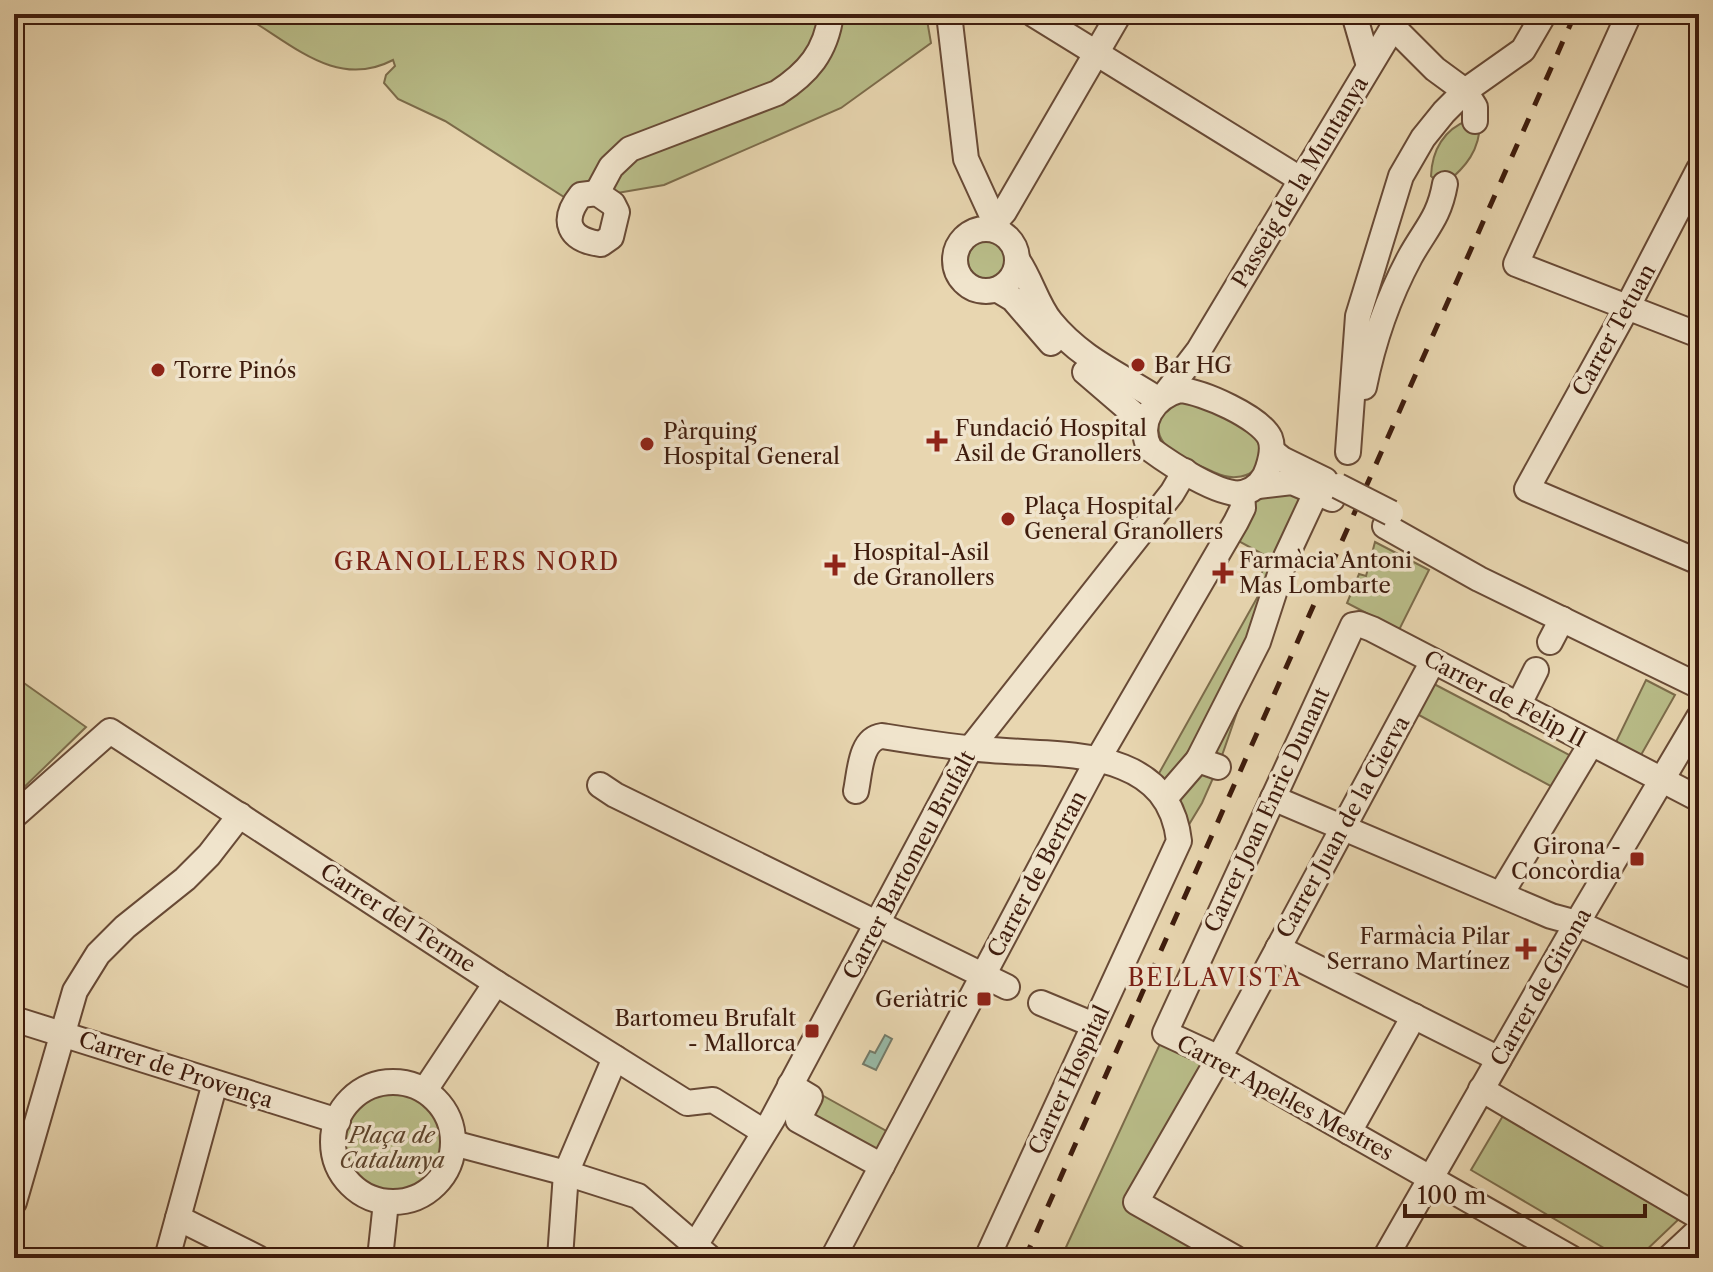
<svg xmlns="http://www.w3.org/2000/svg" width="1713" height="1272" font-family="'Libre Caslon Text',serif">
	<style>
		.green { fill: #b9bd89; stroke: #7c6c4b; stroke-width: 2 }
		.water { fill: #98baa7; stroke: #747b69; stroke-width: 2 }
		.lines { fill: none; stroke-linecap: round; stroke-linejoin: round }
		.minor-casing { stroke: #684a36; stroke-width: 28 }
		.minor { stroke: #f0e4cc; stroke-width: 24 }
		.rail { stroke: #3e1c0d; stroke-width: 5; stroke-dasharray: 14 14; stroke-linecap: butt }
		.minor-bridge-casing { stroke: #684a36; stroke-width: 28; stroke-linecap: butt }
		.minor-bridge { stroke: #f0e4cc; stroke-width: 24 }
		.poi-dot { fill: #8f2418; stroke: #f0e4cc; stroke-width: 3 }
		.labels { text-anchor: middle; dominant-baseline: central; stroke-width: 7; stroke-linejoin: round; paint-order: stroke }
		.street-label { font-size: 22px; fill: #3e1c0d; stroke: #f0e4cc }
		.poi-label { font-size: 22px; fill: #3e1c0d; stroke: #f0e4cc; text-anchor: start }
		.park-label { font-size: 22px; font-style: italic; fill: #5d442c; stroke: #f0e4cc }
		.neighbourhood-label { font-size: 24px; letter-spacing: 2px; fill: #7a1f14; stroke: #f0e4cc }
	</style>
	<rect width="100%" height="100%" fill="#e8d6b0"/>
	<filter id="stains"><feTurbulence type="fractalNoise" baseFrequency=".0025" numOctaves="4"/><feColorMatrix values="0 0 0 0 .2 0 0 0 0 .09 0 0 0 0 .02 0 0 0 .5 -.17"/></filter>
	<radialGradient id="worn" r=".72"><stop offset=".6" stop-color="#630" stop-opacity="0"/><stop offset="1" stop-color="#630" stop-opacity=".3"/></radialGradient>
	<!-- green -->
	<g class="green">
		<path d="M240,14H405L410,21L411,14H926L931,43L841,108L664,185L588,198L564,197L445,121L398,99L384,83L386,75L395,66L393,60C334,91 289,40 240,14Z"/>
		<path d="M1469,120L1480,122C1480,150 1466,167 1445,184L1438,183L1431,176C1432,150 1444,129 1469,120Z"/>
		<circle cx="987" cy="260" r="19"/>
		<path d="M1184,402L1192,403C1208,411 1247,425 1256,439C1274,467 1243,486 1216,473C1196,463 1149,450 1160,419C1164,409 1174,404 1184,402Z"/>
		<polygon points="1272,489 1318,498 1300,531 1218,767 1202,803 1179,841 1153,784 1262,589 1257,585 1268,557 1231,537 1257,496"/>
		<polygon points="1375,542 1429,570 1399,630 1347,603 1359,574 1366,576"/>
		<polygon points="14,676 86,727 14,797"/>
		<polygon points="1646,680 1675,695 1641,755 1615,744"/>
		<polygon points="1434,684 1577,759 1556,789 1417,714"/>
		<polygon points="1165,1033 1219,1058 1136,1202 1235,1258 1061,1258"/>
		<polygon points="793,1079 897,1137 881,1169 776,1112"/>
		<circle cx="392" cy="1148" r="57"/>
		<polygon points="1504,1114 1680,1218 1638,1258 1621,1258 1471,1170"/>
	</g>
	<!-- water -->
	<polygon class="water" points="885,1035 892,1039 876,1070 863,1064 870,1051 875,1053"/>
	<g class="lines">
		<!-- minor casing -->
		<g class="minor-casing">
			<g id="minor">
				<polyline points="949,14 966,159 999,231"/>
				<polyline points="1033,14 1300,179"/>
				<polyline points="1354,14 1369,66"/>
				<polyline points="1629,14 1516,264 1699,335"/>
				<polyline points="1393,27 1435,69 1465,91 1475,107 1475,121"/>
				<polyline points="1699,169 1628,306 1527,489 1699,562"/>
				<path d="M597,193L611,167L630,149L777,93C808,73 826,52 831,14"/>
				<path d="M597,193L613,204L617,212L611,237L601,244C569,240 560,221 581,195Z"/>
				<polyline points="995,222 1004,212 1119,14"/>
				<circle cx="986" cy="260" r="31"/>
				<path d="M1018,261C1031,280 1037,305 1051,322C1081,359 1121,375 1159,400"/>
				<polyline points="998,290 1013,299 1051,343"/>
				<polyline points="1085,372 1135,415 1144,428"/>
				<path d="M1364,387C1373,342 1388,298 1410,257C1426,228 1439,218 1445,184"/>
				<path d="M1180,390C1203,392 1260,417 1270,438C1274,448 1271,459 1268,468C1265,480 1255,490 1243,493C1220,497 1169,463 1150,449C1136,423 1154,397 1180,390Z"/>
				<polyline points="1166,393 1199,350 1401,14"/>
				<polyline points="1272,451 1282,459 1325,480"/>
				<polyline points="1348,452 1358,316 1401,176 1423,138 1444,112 1465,91 1523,50 1544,14"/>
				<polyline points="1258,486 1292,482 1332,499"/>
				<polyline points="1385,526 1479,579 1699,686"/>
				<polyline points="1550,642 1562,619"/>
				<polyline points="1518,706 1536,670"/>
				<polyline points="1198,760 1258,642 1285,559 1313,499"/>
				<polyline points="600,785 615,795 1007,987"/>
				<path d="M856,791C860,772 860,739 882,736C919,742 955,748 991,750C1064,756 1168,746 1179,841L987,1258"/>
				<polyline points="1166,797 1198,760 1218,767"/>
				<polyline points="1273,798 1551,916 1577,923 1699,978"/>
				<polyline points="14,816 110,731 496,983 687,1103 713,1100 764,1132"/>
				<polyline points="1501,894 1591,744"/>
				<polyline points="1278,948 1499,1059"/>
				<polyline points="1041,1003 1094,1025"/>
				<polyline points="14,1019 338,1121"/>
				<circle cx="393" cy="1142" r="60"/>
				<polyline points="790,1085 810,1097 798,1120 882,1166"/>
				<polyline points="1481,1089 1699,1217"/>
				<polyline points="425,1090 496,983"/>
				<polyline points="1349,1132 1414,1016"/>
				<polyline points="453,1143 566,1173 638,1196 710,1258"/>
				<polyline points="14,1202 75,991 98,954 125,927 185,879 209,855 240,815"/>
				<polyline points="178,1218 258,1258"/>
				<polyline points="696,1244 772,1120 970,749 1172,493 1185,471"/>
				<polyline points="167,1258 215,1083"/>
				<polyline points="380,1258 386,1202"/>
				<polyline points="560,1258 566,1173 615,1058"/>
				<polyline points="833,1258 1098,759 1236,522 1243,508 1242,493"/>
				<polyline points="1235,1258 1136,1202 1219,1058 1433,661"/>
				<polyline points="1385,1258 1577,923 1699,717"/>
				<polyline points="1571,1258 1219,1058 1165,1033 1353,625 1359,624 1372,629 1699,799"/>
				<polyline points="1669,1258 1699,1230"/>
			</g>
		</g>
		<!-- minor -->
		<use href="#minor" class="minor"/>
		<!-- rail -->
		<polyline class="rail" points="1025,1258 1575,14"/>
		<!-- minor-bridge casing -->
		<g class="minor-bridge-casing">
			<polyline id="minor-bridge" points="1338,486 1391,513"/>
		</g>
		<!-- minor-bridge -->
		<use href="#minor-bridge" class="minor-bridge"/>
	</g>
	<!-- markers -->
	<g class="poi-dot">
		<circle cx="1138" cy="365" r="8"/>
		<circle cx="158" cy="370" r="8"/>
		<path d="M933 429h8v8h8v8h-8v8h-8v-8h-8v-8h8z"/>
		<circle cx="647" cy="444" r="8"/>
		<circle cx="1008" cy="519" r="8"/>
		<path d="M831 553h8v8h8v8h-8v8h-8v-8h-8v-8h8z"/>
		<path d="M1219 561h8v8h8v8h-8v8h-8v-8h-8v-8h8z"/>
		<rect x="1629" y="851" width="16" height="16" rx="4"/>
		<path d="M1522 937h8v8h8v8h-8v8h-8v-8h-8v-8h8z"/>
		<rect x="976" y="991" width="16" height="16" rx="4"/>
		<rect x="804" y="1023" width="16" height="16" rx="4"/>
	</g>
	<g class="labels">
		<!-- street labels -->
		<g class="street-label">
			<text transform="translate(1300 182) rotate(-59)">Passeig de la Muntanya</text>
			<text transform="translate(1614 330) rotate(-61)">Carrer Tetuan</text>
			<text transform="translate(1505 699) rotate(28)">Carrer de Felip II</text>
			<text transform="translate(1267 810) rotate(-65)">Carrer Joan Enric Dunant</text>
			<text transform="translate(1343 827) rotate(-61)">Carrer Juan de la Cierva</text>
			<text transform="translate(909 865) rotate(-62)">Carrer Bartomeu Brufalt</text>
			<text transform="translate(1037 874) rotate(-62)">Carrer de Bertran</text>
			<text transform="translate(398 918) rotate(33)">Carrer del Terme</text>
			<text transform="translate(1541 987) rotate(-60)">Carrer de Girona</text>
			<text transform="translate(176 1070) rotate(18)">Carrer de Provença</text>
			<text transform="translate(1069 1080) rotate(-65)">Carrer Hospital</text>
			<text transform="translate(1285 1098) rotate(28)">Carrer Apel·les Mestres</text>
		</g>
		<!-- poi labels -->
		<g class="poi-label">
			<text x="1154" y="365">Bar HG</text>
			<text x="174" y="370">Torre Pinós</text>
			<text x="955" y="428">Fundació Hospital<tspan x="955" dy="25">Asil de Granollers</tspan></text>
			<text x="663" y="431">Pàrquing<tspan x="663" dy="25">Hospital General</tspan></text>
			<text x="1024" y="506">Plaça Hospital<tspan x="1024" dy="25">General Granollers</tspan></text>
			<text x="853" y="552">Hospital-Asil<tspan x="853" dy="25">de Granollers</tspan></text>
			<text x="1239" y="560">Farmàcia Antoni<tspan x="1239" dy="25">Mas Lombarte</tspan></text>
			<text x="1621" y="846" text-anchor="end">Girona -<tspan x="1621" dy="25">Concòrdia</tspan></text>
			<text x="1510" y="936" text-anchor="end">Farmàcia Pilar<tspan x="1510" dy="25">Serrano Martínez</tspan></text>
			<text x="968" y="999" text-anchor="end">Geriàtric</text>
			<text x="796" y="1018" text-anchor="end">Bartomeu Brufalt<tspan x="796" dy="25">- Mallorca</tspan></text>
		</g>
		<!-- park labels -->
		<g class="park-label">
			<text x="392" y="1135">Plaça de<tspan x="392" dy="25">Catalunya</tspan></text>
		</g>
		<!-- neighbourhood labels -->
		<g class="neighbourhood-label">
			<text x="477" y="561">GRANOLLERS NORD</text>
			<text x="1215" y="977">BELLAVISTA</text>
		</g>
	</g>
	<!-- margin -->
	<rect width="1713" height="1272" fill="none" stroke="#e8d6b0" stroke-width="48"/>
	<rect x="16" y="16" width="1681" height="1240" fill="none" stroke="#3e1c0d" stroke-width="4"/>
	<rect x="24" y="24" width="1665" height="1224" fill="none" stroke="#3e1c0d" stroke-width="2"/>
	<!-- scale -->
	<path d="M1405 1204v12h240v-12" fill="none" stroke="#3e1c0d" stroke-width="4"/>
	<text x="1417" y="1204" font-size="24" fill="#3e1c0d" stroke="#f0e4cc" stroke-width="6" paint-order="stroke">100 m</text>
	<rect width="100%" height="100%" filter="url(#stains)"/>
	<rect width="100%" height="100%" fill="url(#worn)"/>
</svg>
